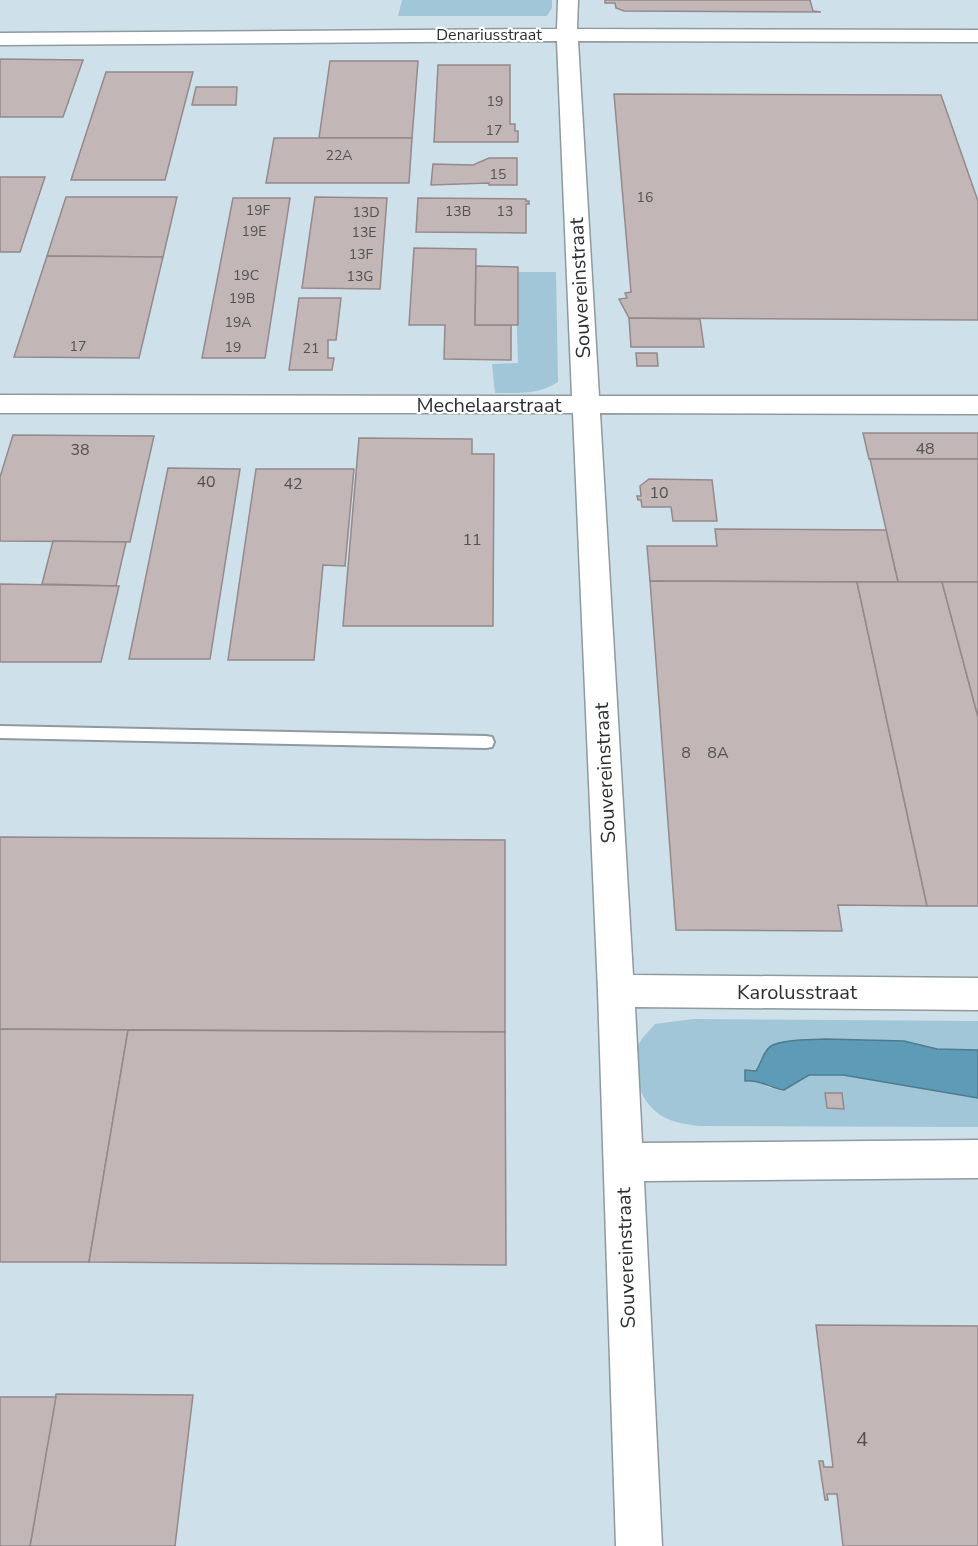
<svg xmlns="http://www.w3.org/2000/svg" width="978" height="1546" font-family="'Nunito Sans',sans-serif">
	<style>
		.built { fill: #cee1ea }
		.green { fill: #a1c6d7 }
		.water { fill: #5e9bb6; stroke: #4f7b8e; stroke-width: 1.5 }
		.building { fill: #c2b6b7; stroke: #94898b; stroke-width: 1.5 }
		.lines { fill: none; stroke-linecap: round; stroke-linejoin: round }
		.lane-casing { stroke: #8f999e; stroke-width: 4 }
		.street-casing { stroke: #8f999e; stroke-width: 3 }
		.lane { fill: #fff; fill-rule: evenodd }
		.street { fill: #fff; fill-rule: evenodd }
		.labels { text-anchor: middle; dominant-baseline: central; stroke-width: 4.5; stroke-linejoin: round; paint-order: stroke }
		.far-number-label { font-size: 14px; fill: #515152 }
		.far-street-label { font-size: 16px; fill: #2b2f31; stroke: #fff }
		.number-label { font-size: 16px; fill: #515152 }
		.street-label { font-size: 20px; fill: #2b2f31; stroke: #fff }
		.near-number-label { font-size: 20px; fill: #515152 }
	</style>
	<rect width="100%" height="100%" fill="#e1ecf1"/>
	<!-- built -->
	<rect class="built" x="0" y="0" width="978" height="1546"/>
	<!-- green -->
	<g class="green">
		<polygon points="402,0 552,0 552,8 547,16 398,16"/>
		<path d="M515,272H556L558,382C538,395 518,393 495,393L492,364L518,363Z"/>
		<path d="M693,1019L978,1021V1050L937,1049L904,1041L876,1040L825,1039L789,1041L762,1058L756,1071L745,1081L755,1080L770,1088L798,1081L809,1075H843L978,1098V1127L699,1126C684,1124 667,1122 655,1111C638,1096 630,1067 638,1046C641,1038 649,1031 655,1024Z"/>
	</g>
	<!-- water -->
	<path class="water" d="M825,1039L904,1041L937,1049L978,1050V1098L843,1075H809L784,1090C770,1088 759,1079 745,1081V1070L756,1071C761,1064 763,1051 771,1046C782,1039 811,1040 825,1039Z"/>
	<!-- building -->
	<g class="building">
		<polygon points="605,0 810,0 813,11 821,12 624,11 616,8 615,3 605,3"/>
		<polygon points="0,59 83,60 63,117 0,117"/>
		<polygon points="330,61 418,61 412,138 319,138"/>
		<polygon points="438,65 510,65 510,124 515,124 515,131 518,131 518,142 434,142"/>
		<polygon points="106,72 193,72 165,180 71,180"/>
		<polygon points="196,87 237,87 236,105 192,105"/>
		<polygon points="614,94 941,95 978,201 978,320 629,318 619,299 627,298 625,293 631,292"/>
		<polygon points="274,138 412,138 409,183 266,183"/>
		<polygon points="489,158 517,158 517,185 489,185 489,183 431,185 433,164 473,165"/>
		<polygon points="0,177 45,177 20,252 0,252"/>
		<polygon points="66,197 177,197 163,257 47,256"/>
		<polygon points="315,197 387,198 380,289 302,288"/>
		<polygon points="233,198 290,198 265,358 202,358"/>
		<polygon points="418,198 526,199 526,201 529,201 529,204 526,204 526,233 416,232"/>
		<polygon points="414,248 476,249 475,325 511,325 511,360 444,359 445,325 409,325"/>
		<polygon points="47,256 163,257 139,358 14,357"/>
		<polygon points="476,266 518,267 518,325 475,325"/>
		<polygon points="299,298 341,298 336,340 328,340 328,358 334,358 332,370 289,370"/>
		<polygon points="629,318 700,319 704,347 631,347"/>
		<polygon points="636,353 657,353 658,366 637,366"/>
		<polygon points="863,433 978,433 978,459 869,459"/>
		<polygon points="13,435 154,436 130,542 0,541 0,477"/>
		<polygon points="359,438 472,439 472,454 494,454 493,626 343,626"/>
		<polygon points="870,459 978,459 978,582 898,582"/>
		<polygon points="168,468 240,469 210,659 129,659"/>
		<polygon points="256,469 354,469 345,566 323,565 314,660 228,660"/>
		<polygon points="649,479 712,480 717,521 673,521 671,507 642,507 641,500 638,500 637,496 641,496 640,486"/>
		<polygon points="715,529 886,530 898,582 650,581 647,546 717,546"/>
		<polygon points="53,541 126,542 116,586 42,584"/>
		<polygon points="650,581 857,582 927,906 838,905 842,931 676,930"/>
		<polygon points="857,582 942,582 978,717 978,906 927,906"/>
		<polygon points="942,582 978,582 978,717"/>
		<polygon points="0,584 119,586 101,662 0,662"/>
		<polygon points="0,837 505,840 505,1032 0,1029"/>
		<polygon points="0,1029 128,1030 89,1262 0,1262"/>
		<polygon points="128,1030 505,1032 506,1265 89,1262"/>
		<polygon points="825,1093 842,1093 844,1109 827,1108"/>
		<polygon points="816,1325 978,1326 978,1546 843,1546 837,1494 827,1494 828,1500 825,1500 819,1461 823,1461 824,1467 833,1467"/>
		<polygon points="56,1394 193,1395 175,1546 30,1546"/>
		<polygon points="0,1397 56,1397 30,1546 0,1546"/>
	</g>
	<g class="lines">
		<!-- lane casing -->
		<g class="lane-casing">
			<polygon id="lane" points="0,726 486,736 492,737 494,742 492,747 486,748 0,738"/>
		</g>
		<!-- street casing -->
		<g class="street-casing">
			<polygon id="street" points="558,0 578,0 577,29 978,30 978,42 578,41 599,396 978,396 978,414 600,413 633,975 978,978 978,1010 635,1007 642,1143 978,1140 978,1178 644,1181 662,1546 616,1546 598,991 573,413 0,413 0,395 572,396 557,41 0,45 0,33 557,29"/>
		</g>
		<!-- lane -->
		<use href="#lane" class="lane"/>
		<!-- street -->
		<use href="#street" class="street"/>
	</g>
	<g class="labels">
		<!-- far-number labels -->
		<g class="far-number-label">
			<text x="495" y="101">19</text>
			<text x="494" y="130">17</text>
			<text x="339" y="155">22A</text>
			<text x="498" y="174">15</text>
			<text x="645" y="197">16</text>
			<text x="258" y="210">19F</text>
			<text x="458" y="211">13B</text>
			<text x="505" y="211">13</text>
			<text x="366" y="212">13D</text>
			<text x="254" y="231">19E</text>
			<text x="364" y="232">13E</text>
			<text x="361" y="254">13F</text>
			<text x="246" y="275">19C</text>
			<text x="360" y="276">13G</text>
			<text x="242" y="298">19B</text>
			<text x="238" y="322">19A</text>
			<text x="78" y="346">17</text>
			<text x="233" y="347">19</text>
			<text x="311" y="348">21</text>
		</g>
		<!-- far-street labels -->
		<g class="far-street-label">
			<text x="489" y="35">Denariusstraat</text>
		</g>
		<!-- number labels -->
		<g class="number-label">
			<text x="925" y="449">48</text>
			<text x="80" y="450">38</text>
			<text x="206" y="482">40</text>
			<text x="293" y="484">42</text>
			<text x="659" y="493">10</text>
			<text x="472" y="540">11</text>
			<text x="686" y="753">8</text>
			<text x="718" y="753">8A</text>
		</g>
		<!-- street labels -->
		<g class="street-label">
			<text transform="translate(580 288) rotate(-93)">Souvereinstraat</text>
			<text x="489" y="405">Mechelaarstraat</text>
			<text transform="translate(605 773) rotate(-93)">Souvereinstraat</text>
			<text x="797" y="992">Karolusstraat</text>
			<text transform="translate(626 1258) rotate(-92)">Souvereinstraat</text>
		</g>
		<!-- near-number labels -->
		<g class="near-number-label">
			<text x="862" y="1439">4</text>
		</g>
	</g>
</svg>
